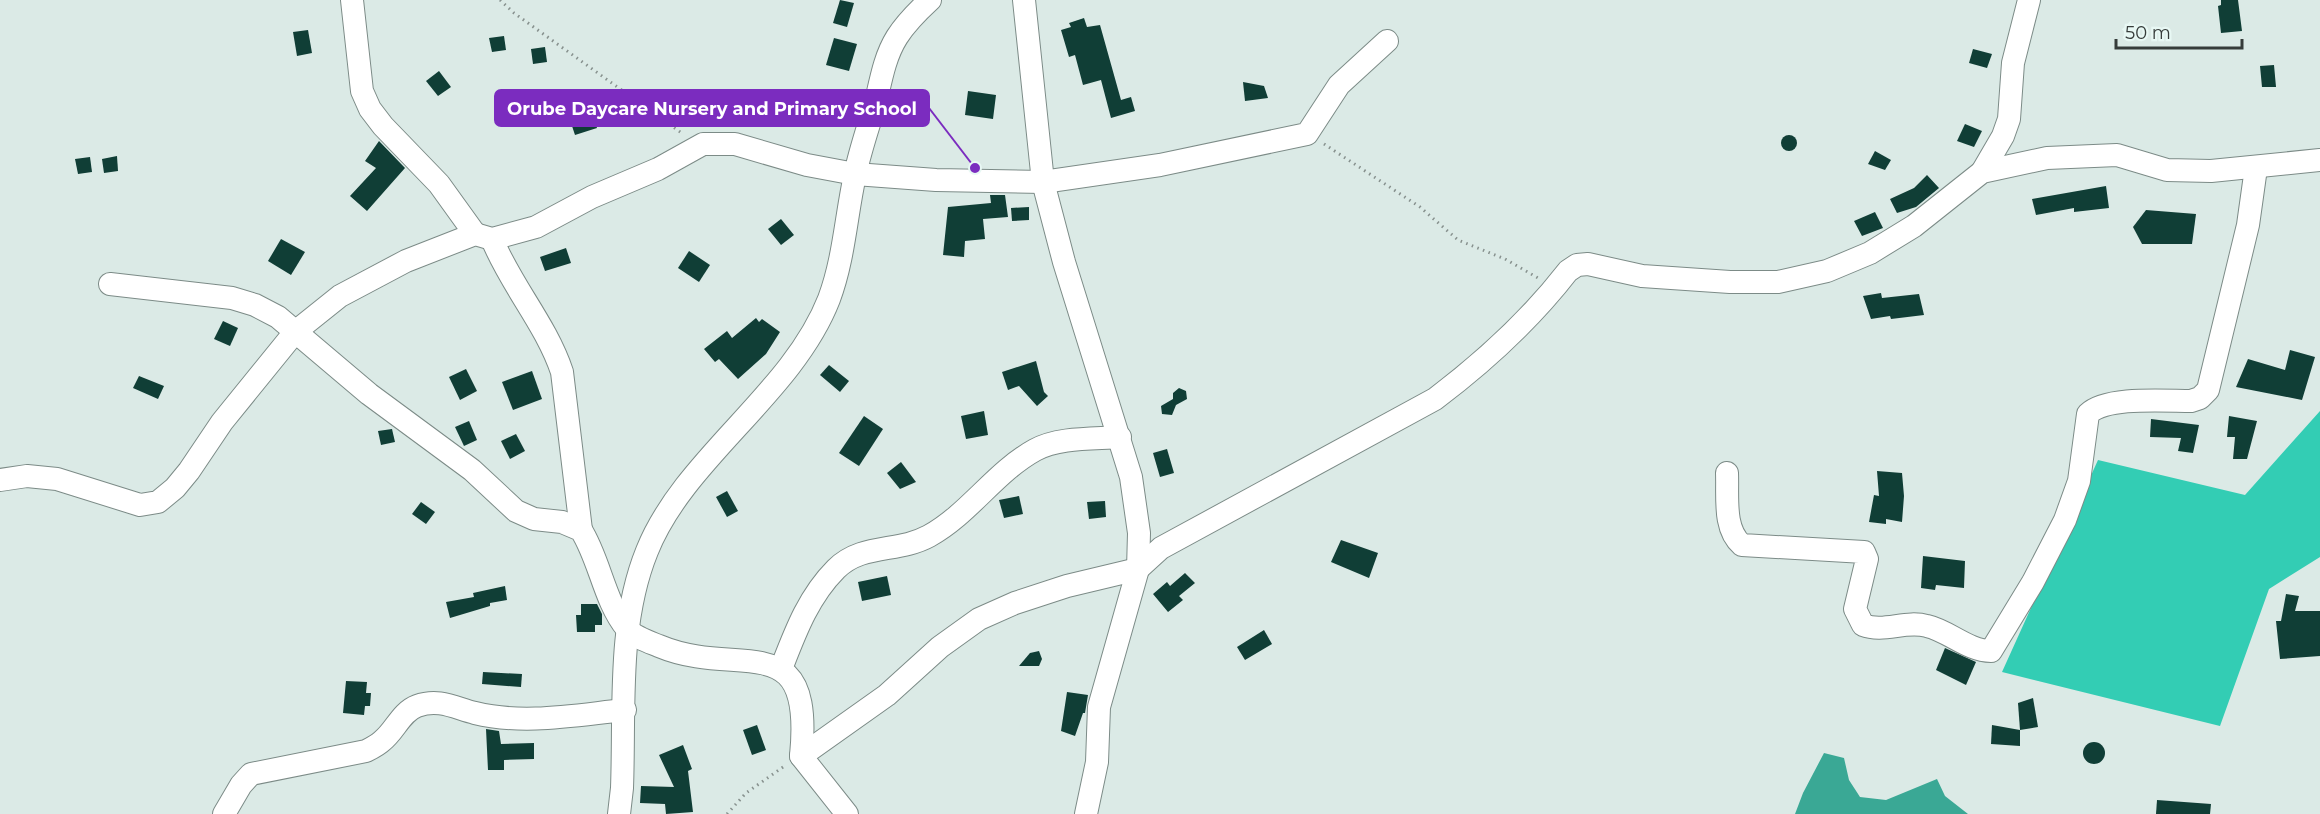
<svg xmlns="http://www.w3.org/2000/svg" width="2320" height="814" font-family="Montserrat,sans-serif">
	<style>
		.forest { fill: #33cdb4 }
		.water { fill: #3aa895 }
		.building { fill: #103e36 }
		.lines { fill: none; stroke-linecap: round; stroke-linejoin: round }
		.minor-casing { stroke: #7c8b87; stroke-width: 24 }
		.path { stroke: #87918e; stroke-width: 3; stroke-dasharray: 1.5 4.5; stroke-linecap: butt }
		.minor { stroke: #fff; stroke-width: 22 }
		.leader { fill: none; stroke: #7b2cbf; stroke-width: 2 }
		.callout-dot { fill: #7b2cbf; stroke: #e8f8f4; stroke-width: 2 }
		.callout { fill: #7b2cbf; stroke: #7b2cbf; stroke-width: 2 }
		.callout-label { font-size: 18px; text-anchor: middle; font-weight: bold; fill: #fff }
	</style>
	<rect width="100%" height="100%" fill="#dbeae6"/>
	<!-- forest -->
	<polygon class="forest" points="2320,411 2320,557 2269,589 2220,726 2002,672 2098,460 2245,495"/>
	<!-- water -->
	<polygon class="water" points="1824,753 1844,758 1849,780 1860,797 1886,800 1937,779 1945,796 1968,814 1795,814 1803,793"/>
	<!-- building -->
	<g class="building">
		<polygon points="840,0 854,3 847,27 833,23"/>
		<polygon points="2221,0 2238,0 2242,31 2221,33 2218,6 2221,5"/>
		<polygon points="1084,18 1087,27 1100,25 1121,100 1131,97 1135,111 1111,118 1101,80 1083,85 1075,55 1069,57 1061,30 1071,27 1069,23"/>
		<polygon points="308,30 312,53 297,56 293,32"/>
		<polygon points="504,36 506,50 492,52 489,38"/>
		<polygon points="834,38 857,44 849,71 826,65"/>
		<polygon points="545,47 547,62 533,64 531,49"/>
		<polygon points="1973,49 1992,54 1987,68 1969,63"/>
		<polygon points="2274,65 2276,87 2262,87 2260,66"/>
		<polygon points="439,71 451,87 438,96 426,81"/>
		<polygon points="1243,82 1264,86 1268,98 1245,101"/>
		<polygon points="968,91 996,95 993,119 965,115"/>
		<polygon points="594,93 601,117 594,119 597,128 575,135 566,108 572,106 570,100"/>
		<polygon points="1965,124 1982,131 1974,147 1957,141"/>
		<circle cx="1789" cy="143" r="8"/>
		<polygon points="379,141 405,168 367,211 350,196 376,168 365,161"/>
		<polygon points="1875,151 1891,160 1885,170 1868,164"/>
		<polygon points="117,156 118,171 104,173 102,159"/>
		<polygon points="90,157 92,172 78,174 75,159"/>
		<polygon points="1927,175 1939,188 1916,207 1897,213 1890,199 1914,188"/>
		<polygon points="2106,186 2109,208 2074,212 2074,208 2036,215 2032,199"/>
		<polygon points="990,195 1005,195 1008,217 983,219 985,239 965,241 964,257 943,255 948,207 991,203"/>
		<polygon points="1029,207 1029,220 1012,221 1011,208"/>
		<polygon points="2146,210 2196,214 2192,244 2142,244 2133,227"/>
		<polygon points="1875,212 1883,228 1862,236 1854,221"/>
		<polygon points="781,219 794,235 781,245 768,229"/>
		<polygon points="281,239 305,252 291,275 268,261"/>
		<polygon points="566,248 571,263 545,271 540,257"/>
		<polygon points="689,251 710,265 699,282 678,268"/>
		<polygon points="1881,293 1882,298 1919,294 1924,315 1891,319 1890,316 1871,319 1863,296"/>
		<polygon points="756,318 759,322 762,319 780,332 766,354 738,379 719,359 715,362 704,349 727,331 732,338"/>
		<polygon points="223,321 238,328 230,346 214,339"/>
		<polygon points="2290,350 2315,357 2302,400 2236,387 2248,359 2285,370"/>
		<polygon points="1036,361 1044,392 1048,396 1037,406 1019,386 1008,390 1002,372"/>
		<polygon points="829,365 849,381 840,392 820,375"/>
		<polygon points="466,369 477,391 460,400 449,377"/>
		<polygon points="532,371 542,399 513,410 502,382"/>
		<polygon points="139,376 164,386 158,399 133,388"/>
		<polygon points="1179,388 1186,391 1187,399 1176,405 1172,415 1162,414 1161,406 1173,399 1173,393"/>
		<polygon points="984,411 988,435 966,439 961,416"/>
		<polygon points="864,416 883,429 859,466 839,453"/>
		<polygon points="2229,416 2257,421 2247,459 2233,459 2235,437 2227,437"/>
		<polygon points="2151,419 2199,425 2193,453 2178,451 2181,438 2150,437"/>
		<polygon points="469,421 477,440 464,446 455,427"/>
		<polygon points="392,429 395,442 381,445 378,431"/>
		<polygon points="516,434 525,451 510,459 501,441"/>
		<polygon points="1167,449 1174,473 1160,477 1153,453"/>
		<polygon points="901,462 916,482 900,489 887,473"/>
		<polygon points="1877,471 1902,473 1904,496 1902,522 1886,519 1886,524 1869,522 1874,495 1879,496"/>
		<polygon points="727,491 738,511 727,517 716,497"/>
		<polygon points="1019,496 1023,514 1004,518 999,500"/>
		<polygon points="1105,501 1106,517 1089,519 1087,502"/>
		<polygon points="421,502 435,512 426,524 412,514"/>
		<polygon points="1341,540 1378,553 1369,578 1331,562"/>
		<polygon points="1923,556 1965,561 1964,588 1936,585 1935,590 1921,588"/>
		<polygon points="1185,573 1195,583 1179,596 1183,600 1168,612 1153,594 1167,582 1170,586"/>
		<polygon points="887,576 891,595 862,601 858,582"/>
		<polygon points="505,586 507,600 490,603 490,606 450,618 446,602 474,597 473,593"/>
		<polygon points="2286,594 2299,596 2295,611 2320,611 2320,656 2280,659 2276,621 2281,621"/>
		<polygon points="581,604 597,604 602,614 602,625 595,625 595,632 577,632 576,615 581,615"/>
		<polygon points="1264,630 1272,644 1245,660 1237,647"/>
		<polygon points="1945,648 1976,662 1966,685 1936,670"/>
		<polygon points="1039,651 1042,659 1039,666 1019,666 1030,653"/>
		<polygon points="483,672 522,674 521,687 482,684"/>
		<polygon points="346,681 367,682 366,693 371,693 370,706 365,706 364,715 343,713"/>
		<polygon points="1067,692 1088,695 1085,713 1083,713 1075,736 1061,731"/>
		<polygon points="2033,698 2038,727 2020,730 2018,703"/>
		<polygon points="757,725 766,750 752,755 743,730"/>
		<polygon points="1992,725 2020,730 2020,746 1991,744"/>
		<polygon points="486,729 499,731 501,744 534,743 534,759 504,760 504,770 488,770"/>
		<circle cx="2094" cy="753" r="11"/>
		<polygon points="683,745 692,769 688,771 693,812 666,814 665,804 640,803 641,786 674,787 659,755"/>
		<polygon points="2157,800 2211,804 2210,814 2156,814"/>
	</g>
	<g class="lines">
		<!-- minor casing -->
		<g class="minor-casing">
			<g id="minor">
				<polyline points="352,0 362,91 370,109 383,126 439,184 475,234"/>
				<polyline points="1024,0 1043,182 1064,262 1131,477 1139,533 1138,569 1099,707 1097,762 1086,814"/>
				<polyline points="1982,172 2003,136 2009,119 2013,63 2029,0"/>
				<path d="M492,239C511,286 546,324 562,372L581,530"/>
				<path d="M110,284L232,298L255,305L278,317L369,394L472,470L516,511L534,519L562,522L581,530C600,560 604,601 627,629C634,637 649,642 659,646C740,680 814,623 801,756L847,814"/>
				<path d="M1727,473C1728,497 1723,529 1742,545L1864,552L1867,559L1855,609L1863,625C1884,633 1905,620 1927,626C1949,631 1968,651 1991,651L2033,582L2065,520L2079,481L2088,414C2106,396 2165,401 2191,401L2200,398L2208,390L2248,225L2256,168"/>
				<polyline points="0,480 27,476 57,479 140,505 158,502 175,488 189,471 222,422 295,332 340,296 406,261 475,234 492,239 536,227 592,197 658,169 703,144 735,144 807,165 855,174 936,180 1043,182 1160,165 1307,134 1339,85 1387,41"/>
				<path d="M781,669C795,633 808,597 836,569C862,543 898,553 929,536C969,514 995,472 1035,450C1058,437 1094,439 1120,437"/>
				<path d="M801,756L887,695L940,647L979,619L1015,603L1067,586L1138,569L1161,548L1435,399C1484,362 1530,320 1568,271L1577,265L1588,264L1642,276L1730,282H1778L1827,271L1870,253L1914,226L1982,172L2047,158L2117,155L2167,170L2211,171L2320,160"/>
				<path d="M224,814L241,785L251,774L366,751C372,748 378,745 382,741C395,731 401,712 417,706C439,698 455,708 475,713C524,725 575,715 625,710"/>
				<path d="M619,814L622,788C625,710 617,625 647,551C684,458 792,394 829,299C844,259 846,216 855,175C860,150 869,125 876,101C881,79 885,56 897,37C906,23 918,11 930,0"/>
			</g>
		</g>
		<!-- path -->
		<g class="path">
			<polyline points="500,0 514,13 683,134"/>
			<polyline points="1324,144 1420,207 1458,240 1505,259 1538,278"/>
			<polyline points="727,814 746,793 786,765"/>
		</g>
		<!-- minor -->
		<use href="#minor" class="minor"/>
	</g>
	<!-- callouts -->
	<path class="leader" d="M975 168L929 108"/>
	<circle class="callout-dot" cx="975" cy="168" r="6"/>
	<rect class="callout" x="495" y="90" width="434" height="36" rx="6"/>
	<g class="callout-label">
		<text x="712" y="115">Orube Daycare Nursery and Primary School</text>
	</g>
	<!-- scale -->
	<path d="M2116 39v9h126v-9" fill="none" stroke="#363c3a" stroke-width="3"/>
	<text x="2125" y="39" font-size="18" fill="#363c3a" stroke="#e8f8f4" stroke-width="4.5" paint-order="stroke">50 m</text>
</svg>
